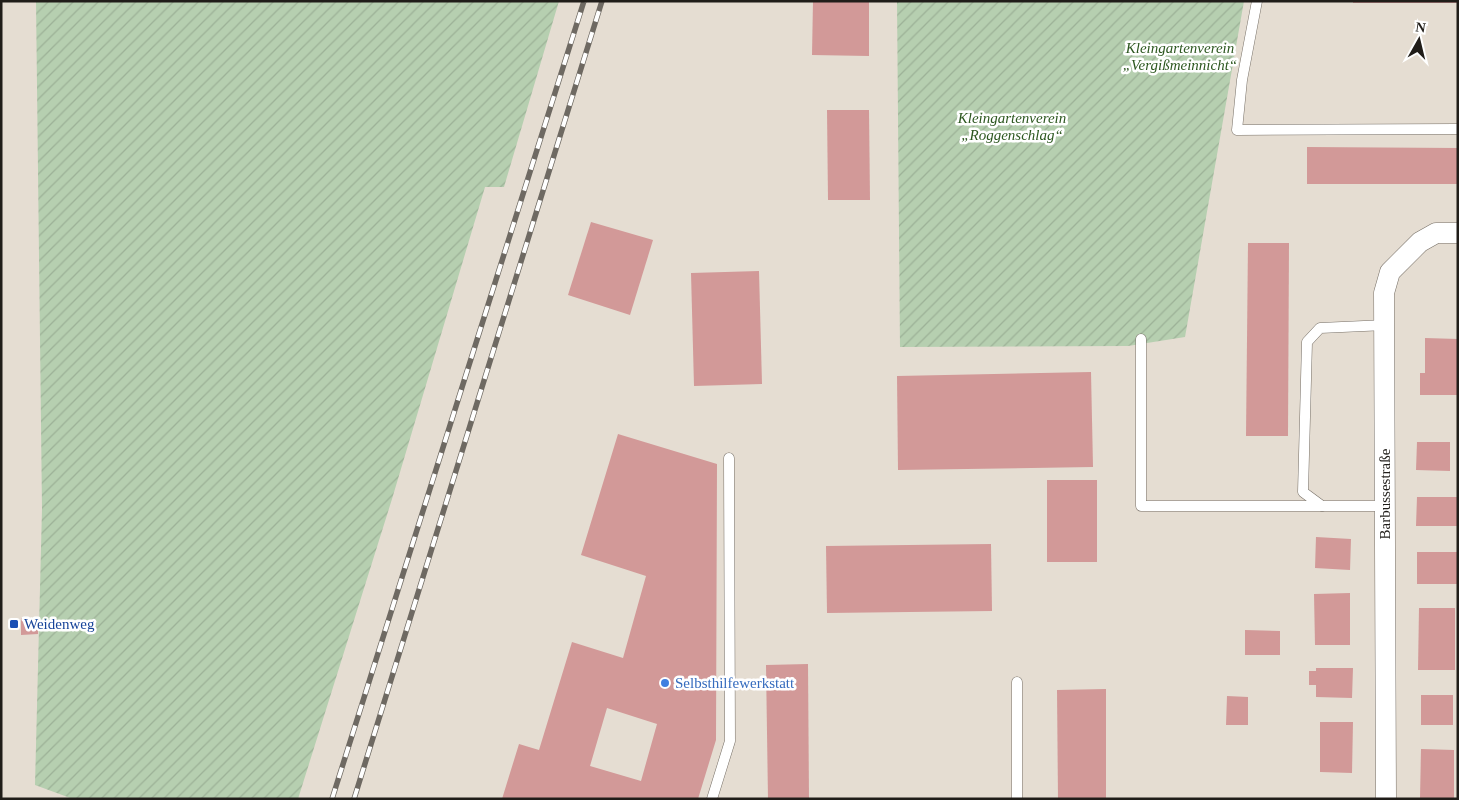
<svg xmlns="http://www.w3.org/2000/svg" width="1459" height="800" font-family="Georgia,serif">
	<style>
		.garden { fill: url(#garden-furrows) }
		.building { fill: #d29998; fill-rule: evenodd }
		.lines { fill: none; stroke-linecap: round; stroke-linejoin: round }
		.lane-casing { stroke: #766f66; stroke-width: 11 }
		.street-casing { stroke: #766f66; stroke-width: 21 }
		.lane { stroke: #fff; stroke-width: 10 }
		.street { stroke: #fff; stroke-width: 20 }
		.rail-casing { stroke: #6e6962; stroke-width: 5.5 }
		.rail { stroke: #fff; stroke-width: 4; stroke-dasharray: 11; stroke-linecap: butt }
		.transit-dot { fill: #1a4fb4; stroke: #fff; stroke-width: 2 }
		.shop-dot { fill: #3f7fe0; stroke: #fff; stroke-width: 2 }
		.labels { text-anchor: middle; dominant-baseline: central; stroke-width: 5; stroke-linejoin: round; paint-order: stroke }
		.park-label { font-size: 15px; font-style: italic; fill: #2c571f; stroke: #fff }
		.street-label { font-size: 15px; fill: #201d19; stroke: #fff }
		.transit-label { font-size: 15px; fill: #164399; stroke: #fff; text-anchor: start }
		.shop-label { font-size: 15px; fill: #366cbe; stroke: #fff; text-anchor: start }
	</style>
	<defs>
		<pattern id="garden-furrows" width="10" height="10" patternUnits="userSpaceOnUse" patternTransform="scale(1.25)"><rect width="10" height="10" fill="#b6cfb0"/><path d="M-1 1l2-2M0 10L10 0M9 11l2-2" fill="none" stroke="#9cb197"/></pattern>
	</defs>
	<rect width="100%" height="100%" fill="#e5ddd2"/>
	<!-- garden -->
	<g class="garden">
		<polygon points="36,1 559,1 504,187 485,187 392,499 298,799 73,799 35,785 42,509"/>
		<polygon points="897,1 1244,1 1185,337 1128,346 900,347"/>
	</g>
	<!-- building -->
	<g class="building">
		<polygon points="813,1 869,1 869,56 812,55"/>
		<rect x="1353" y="1" width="105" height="2"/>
		<polygon points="827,110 869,110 870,200 828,200"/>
		<polygon points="1307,147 1458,148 1458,184 1307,184"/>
		<polygon points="591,222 653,240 630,315 568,295"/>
		<polygon points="1248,243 1289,243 1288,436 1246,436"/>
		<polygon points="759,271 762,384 694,386 691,273"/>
		<polygon points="1425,338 1458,339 1458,395 1420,395 1420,373 1425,373"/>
		<polygon points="1091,372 1093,467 898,470 897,376"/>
		<path d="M618,434L717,464L716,740L698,799H502L519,744L539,750L572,642L623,658L646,576L581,555ZM607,708L657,724L641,781L590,766Z"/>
		<polygon points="1417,442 1450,442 1450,471 1416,470"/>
		<rect x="1047" y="480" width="50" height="82"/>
		<polygon points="1417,497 1458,497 1457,526 1416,526"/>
		<polygon points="1316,537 1351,539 1350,570 1315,568"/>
		<polygon points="991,544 992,611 827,613 826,546"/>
		<rect x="1417" y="552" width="41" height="32"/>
		<polygon points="1350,593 1350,645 1315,645 1314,594"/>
		<polygon points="1419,608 1455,608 1455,670 1418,670"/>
		<polygon points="21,618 38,618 38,634 21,635"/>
		<polygon points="1245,630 1280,631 1280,655 1245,655"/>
		<polygon points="808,664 809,799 768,799 766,665"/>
		<polygon points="1316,668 1353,668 1352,698 1316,697 1316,685 1309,685 1309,671 1316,671"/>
		<polygon points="1106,689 1106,799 1058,799 1057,690"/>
		<rect x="1421" y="695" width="32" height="30"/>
		<polygon points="1227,696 1248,697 1248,725 1226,725"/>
		<polygon points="1320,722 1353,722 1352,773 1320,772"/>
		<polygon points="1421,749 1454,750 1454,799 1420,799"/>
	</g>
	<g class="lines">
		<!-- lane casing -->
		<g class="lane-casing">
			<g id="lane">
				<polyline points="1257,1 1242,80 1237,130 1458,129"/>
				<polyline points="1141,339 1141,506 1322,506"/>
				<polyline points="1385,506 1322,506 1303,492 1307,342 1320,328 1386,325"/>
				<polyline points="1017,682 1017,799"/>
				<polyline points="712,799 730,741 729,458"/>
			</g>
		</g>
		<!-- street casing -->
		<g class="street-casing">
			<polyline id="street" points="1386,799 1384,293 1390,272 1420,242 1436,233 1458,233"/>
		</g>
		<!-- lane -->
		<use href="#lane" class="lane"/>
		<!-- street -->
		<use href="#street" class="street"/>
		<!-- rail casing -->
		<g class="rail-casing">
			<g id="rail">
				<polyline points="332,799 584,1"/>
				<polyline points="354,799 602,1"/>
			</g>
		</g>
		<!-- rail -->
		<use href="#rail" class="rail"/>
	</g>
	<!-- markers -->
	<rect class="transit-dot" x="9" y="619" width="10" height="10" rx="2.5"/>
	<circle class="shop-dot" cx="665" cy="683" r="5"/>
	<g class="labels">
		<!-- park labels -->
		<g class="park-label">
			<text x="1180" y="48">Kleingartenverein<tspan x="1180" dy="17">„Vergißmeinnicht“</tspan></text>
			<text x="1012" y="118">Kleingartenverein<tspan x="1012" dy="17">„Roggenschlag“</tspan></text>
		</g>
		<!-- street labels -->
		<g class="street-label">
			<text transform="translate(1385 494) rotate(-90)">Barbussestraße</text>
		</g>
		<!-- transit labels -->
		<g class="transit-label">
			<text x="24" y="624">Weidenweg</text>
		</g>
		<!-- shop labels -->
		<g class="shop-label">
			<text x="675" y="683">Selbsthilfewerkstatt</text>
		</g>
	</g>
	<!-- border -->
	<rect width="1459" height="800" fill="none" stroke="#201d19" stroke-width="5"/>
	<!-- north arrow -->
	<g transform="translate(1419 40) rotate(8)" stroke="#ffffff" stroke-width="4" paint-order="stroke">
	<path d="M0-4L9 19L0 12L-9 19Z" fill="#201d19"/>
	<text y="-8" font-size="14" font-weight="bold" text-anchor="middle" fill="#201d19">N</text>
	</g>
</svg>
